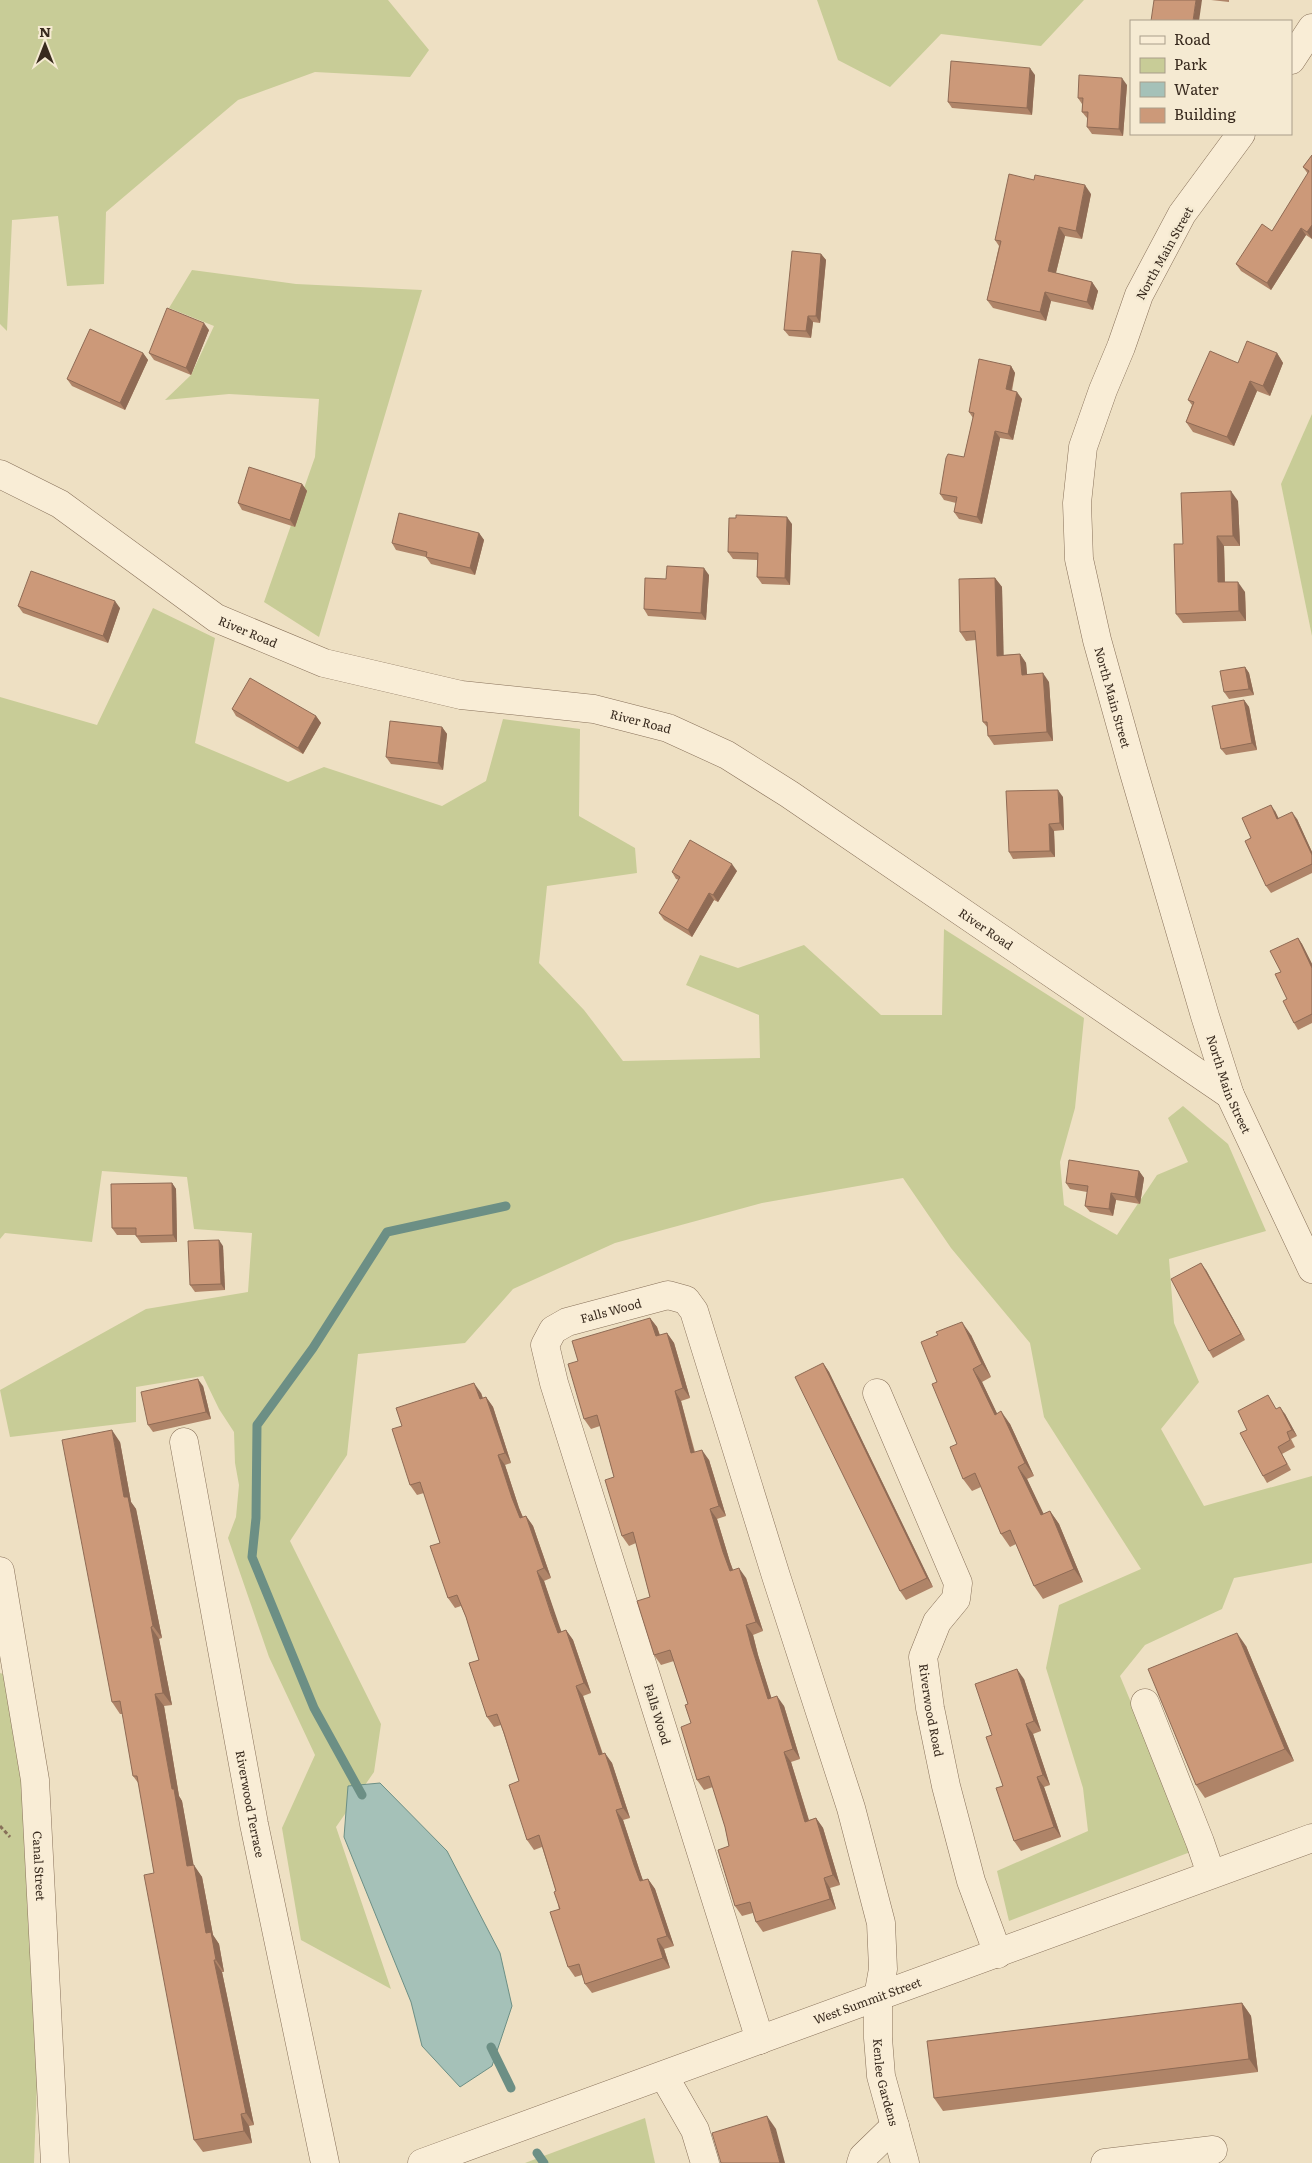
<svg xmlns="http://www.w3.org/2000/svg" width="1312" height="2163" font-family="Literata,serif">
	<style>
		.green { fill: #c8cc97 }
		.water { fill: #a5c1b8; stroke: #6c8f85 }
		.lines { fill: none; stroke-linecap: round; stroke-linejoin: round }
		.stream { stroke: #6c8f85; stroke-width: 9 }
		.minor-casing { stroke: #88715a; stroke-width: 29 }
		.path { stroke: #88715a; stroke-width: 3; stroke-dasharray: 4 2.5; stroke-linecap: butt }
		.minor { stroke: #f9edd6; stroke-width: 28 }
		.wall { fill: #af8468 }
		.shaded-wall { fill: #8f6b55 }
		.building { fill: #cc9979; stroke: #8f6b55 }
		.labels { text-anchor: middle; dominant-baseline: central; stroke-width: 5; stroke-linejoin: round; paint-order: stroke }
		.street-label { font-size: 12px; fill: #382a1e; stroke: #f5ead2 }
	</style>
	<rect width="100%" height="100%" fill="#eee0c3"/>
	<!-- green -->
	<g class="green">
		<polygon points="0,0 388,0 429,50 410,77 315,72 238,100 106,212 104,284 67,286 58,216 12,220 7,331 0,324"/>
		<polygon points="817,0 1084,0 1041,46 941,34 890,87 838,60"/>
		<polygon points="192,270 296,284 422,290 319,637 264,602 315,457 319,399 229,394 165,400 191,375 214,326 169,308"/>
		<polygon points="1312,414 1312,636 1281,484"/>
		<polygon points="153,608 215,638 195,743 288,782 324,767 442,806 486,781 503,719 580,729 579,816 635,848 637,873 547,886 539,963 584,1010 623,1061 760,1058 759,1015 686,985 700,955 738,968 804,945 881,1015 942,1015 944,929 1084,1018 1075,1108 1060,1162 1064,1205 1117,1235 1157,1175 1188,1162 1168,1118 1183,1106 1228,1144 1266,1231 1169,1259 1174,1323 1199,1382 1161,1429 1204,1506 1312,1476 1312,1563 1234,1578 1222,1609 1145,1645 1120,1676 1193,1851 1009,1921 997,1871 1088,1831 1083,1788 1046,1668 1059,1605 1141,1569 1044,1417 1030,1343 951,1248 903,1178 762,1203 615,1243 513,1289 465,1343 358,1354 347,1455 290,1541 381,1724 374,1772 336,1827 391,1989 301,1940 282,1828 315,1755 269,1657 228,1538 236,1517 239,1485 235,1463 234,1432 219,1409 203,1376 136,1387 136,1422 10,1437 0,1390 146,1309 248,1292 252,1233 194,1229 187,1177 102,1171 92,1242 5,1233 0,1239 0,697 97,725"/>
		<polygon points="0,1673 18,1679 43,1922 34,2163 0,2163"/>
		<polygon points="645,2118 655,2163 525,2163"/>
	</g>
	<!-- water -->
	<polygon class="water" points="380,1783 447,1851 500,1953 512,2006 492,2066 460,2087 422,2046 411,2002 344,1837 348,1786"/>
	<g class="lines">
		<!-- stream -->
		<g class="stream">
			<polyline points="362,1795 314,1708 252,1557 256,1518 257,1425 313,1348 387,1232 506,1206"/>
			<polyline points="491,2047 511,2088"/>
			<polyline points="537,2153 544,2163"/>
		</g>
		<!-- minor casing -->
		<g class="minor-casing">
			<g id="minor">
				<polyline points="1291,60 1312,28"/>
				<path id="s1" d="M1241,134L1182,214L1139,295L1121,347L1103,390L1083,447L1077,503L1079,559L1097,640L1132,766L1205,1016L1230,1095L1312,1269"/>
				<path id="s2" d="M0,474L60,504L216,618L324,663L461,695L594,709L668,728L727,755L789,794L1230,1095"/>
				<path id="s3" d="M877,1393L958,1583L956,1599L937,1622L923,1657L930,1708L946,1786L971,1881L998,1954"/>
				<path id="s4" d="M184,1442L254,1824L325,2163"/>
				<path id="s5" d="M0,1571L35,1780L55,2163"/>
				<polyline points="1145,1703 1200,1842 1211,1874"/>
				<path id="s6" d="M760,2040L554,1383L545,1345L553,1330L567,1322L668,1295L686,1300L694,1311L776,1576L851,1808L881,1923L883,1969L878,1997V2038L881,2076L905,2163"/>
				<polyline points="664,2076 695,2130 705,2163"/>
				<path id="s7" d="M422,2163L1312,1838"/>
				<polyline points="861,2163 863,2157 895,2126"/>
				<polyline points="1105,2163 1213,2150"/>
			</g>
		</g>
		<!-- path -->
		<polyline class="path" points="0,1826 10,1837"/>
		<!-- minor -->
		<use href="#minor" class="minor"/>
	</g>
	<!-- wall -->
	<g class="wall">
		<polygon points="1211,0 1229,0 1229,2"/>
		<polygon points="1035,75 1032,115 952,108 948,102"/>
		<polygon points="1127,85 1123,136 1092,134 1087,127 1088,119 1087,118 1082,112 1082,104 1078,98"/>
		<polygon points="1312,155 1312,239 1306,235 1271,290 1241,271 1236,264 1272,231 1308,174 1303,167"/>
		<polygon points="1091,194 1082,239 1065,236 1056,273 1092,282 1098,291 1093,310 1051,301 1046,321 993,308 987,300 999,246 995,240"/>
		<polygon points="821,254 826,260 820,323 813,322 811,338 789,336 784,330"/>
		<polygon points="209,330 191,375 154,360 149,353"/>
		<polygon points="143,353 148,360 125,410 72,386 67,379"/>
		<polygon points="1277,353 1283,363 1270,396 1257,391 1234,446 1193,432 1186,422 1192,405 1188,400"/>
		<polygon points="1011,366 1015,373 1012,391 1022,399 1013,440 1000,438 982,524 959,519 954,512 956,503 944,500 940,494 964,457 973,418 969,412"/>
		<polygon points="302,484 307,491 295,527 242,510 238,503"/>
		<polygon points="1238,501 1240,546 1224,546 1225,582 1245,592 1246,621 1183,623 1176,614 1183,544"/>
		<polygon points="792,524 790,585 762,584 757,577 757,560 733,559 728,552"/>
		<polygon points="479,533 484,540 475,575 431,564 426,557 396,550 392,543"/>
		<polygon points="709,575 706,620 648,616 644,609 666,579"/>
		<polygon points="995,578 1002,587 1003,655 1020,654 1026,663 1027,675 1049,682 1053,741 994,745 988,736 988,728 983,722 976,640 966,641 960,632"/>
		<polygon points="18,606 120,608 108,643 23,613"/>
		<polygon points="1245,667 1249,673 1254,695 1229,699 1224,692"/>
		<polygon points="1244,700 1249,707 1257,750 1226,755 1221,749"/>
		<polygon points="232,709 316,716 321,723 303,754 236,716"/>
		<polygon points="442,727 447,734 443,770 391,764 386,757"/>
		<polygon points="1063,797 1064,830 1054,831 1055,857 1013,859 1009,852"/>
		<polygon points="1275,811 1279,819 1297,819 1312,852 1312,873 1271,893 1266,886 1251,838"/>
		<polygon points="737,871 718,902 714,900 692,937 664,920 659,913 679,880 676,879 672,872"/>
		<polygon points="1298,938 1302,944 1312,964 1312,1023 1298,1030 1294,1023 1281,972"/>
		<polygon points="1139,1171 1144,1178 1140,1204 1116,1200 1113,1216 1090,1212 1085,1206 1087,1192 1070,1189 1066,1183"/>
		<polygon points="172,1183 176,1189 177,1242 141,1243 136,1236 136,1235 117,1235 112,1228"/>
		<polygon points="223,1246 225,1290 195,1292 190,1285"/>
		<polygon points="1206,1270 1245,1340 1213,1358 1209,1351"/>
		<polygon points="650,1318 657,1327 660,1335 667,1333 674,1343 690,1398 681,1401 695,1452 709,1460 726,1516 717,1519 730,1562 733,1570 746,1578 763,1631 753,1635 758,1655 771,1698 784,1706 800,1759 791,1762 809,1820 816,1818 823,1828 840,1885 830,1888 836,1909 763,1932 756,1922 753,1913 742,1916 735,1906 729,1846 725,1827 713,1787 704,1790 697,1780 691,1723 688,1704 674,1661 661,1665 654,1655 650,1597 636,1543 629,1546 622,1536 614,1477 600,1426 591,1429 584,1419 578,1361"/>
		<polygon points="971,1335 991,1377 982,1382 997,1414 1010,1424 1034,1476 1027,1479 1043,1514 1050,1511 1059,1524 1083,1582 1043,1599 1034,1586 1016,1544 1010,1547 1001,1534 981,1487 972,1491 963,1479 957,1444 937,1382"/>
		<polygon points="823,1363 829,1372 933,1587 906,1600 900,1591"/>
		<polygon points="203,1386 211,1419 153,1432 148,1425"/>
		<polygon points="481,1393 483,1398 486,1397 493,1407 511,1463 505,1465 519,1508 523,1517 526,1516 533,1526 551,1578 544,1581 558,1624 561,1632 566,1630 573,1640 591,1693 583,1696 603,1754 612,1763 630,1818 623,1820 641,1875 643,1881 648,1879 655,1889 674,1946 664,1949 670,1968 592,1993 585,1984 582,1975 575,1977 568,1967 556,1891 542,1847 534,1850 527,1840 519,1781 501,1725 494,1727 487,1717 479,1660 466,1617 461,1606 455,1608 448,1598 440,1543 424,1493 417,1495 410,1485 402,1426"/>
		<polygon points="1268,1395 1276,1409 1285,1414 1297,1436 1291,1439 1295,1447 1282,1454 1291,1470 1267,1483 1263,1476 1247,1430"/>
		<polygon points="120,1442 131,1502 136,1509 162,1638 159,1639 172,1705 164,1706 179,1796 182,1801 193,1865 202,1877 213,1935 219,1944 224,1972 222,1972 254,2125 249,2126 252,2143 203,2152 194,2140 154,1873 139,1784 133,1776 123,1714 120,1714 112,1702"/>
		<polygon points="1246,1646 1294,1761 1205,1798 1196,1785"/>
		<polygon points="1024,1679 1041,1731 1033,1734 1050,1785 1044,1787 1061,1837 1021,1851 1014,1841 992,1735"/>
		<polygon points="1242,2003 1251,2016 1258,2072 943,2111 934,2098"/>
	</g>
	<!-- shaded-wall -->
	<g class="shaded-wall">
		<polygon points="1196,0 1202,0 1199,21 1193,21"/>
		<polygon points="1030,68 1035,75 1032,115 1027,108"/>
		<polygon points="1122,78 1127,85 1123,136 1119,129"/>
		<polygon points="1085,185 1091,194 1082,239 1076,231"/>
		<polygon points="1312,225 1312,239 1307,232"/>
		<polygon points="1059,227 1065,236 1054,280 1048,271"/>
		<polygon points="1301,228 1306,235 1271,290 1267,283"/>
		<polygon points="821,254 826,260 820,323 816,316"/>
		<polygon points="1092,282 1098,291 1093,310 1087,302"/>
		<polygon points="1045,292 1051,301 1046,321 1040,312"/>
		<polygon points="808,316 813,322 811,338 806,331"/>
		<polygon points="204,323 209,330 191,375 186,368"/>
		<polygon points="143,353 148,360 125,410 120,403"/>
		<polygon points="1277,353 1283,363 1270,396 1263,386"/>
		<polygon points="1011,366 1015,373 1010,396 1006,389"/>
		<polygon points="1250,381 1257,391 1234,446 1227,437"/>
		<polygon points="1017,392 1022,399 1013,440 1008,434"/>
		<polygon points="995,431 1000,438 982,524 977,517"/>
		<polygon points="302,484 307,491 295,527 290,520"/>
		<polygon points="1231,491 1238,501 1240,546 1233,536"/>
		<polygon points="787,517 792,524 790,585 785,578"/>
		<polygon points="479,533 484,540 475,575 470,568"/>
		<polygon points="1217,536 1224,546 1225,592 1218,582"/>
		<polygon points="704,568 709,575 706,620 701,613"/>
		<polygon points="995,578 1002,587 1004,665 997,656"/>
		<polygon points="1238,582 1245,592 1246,621 1239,611"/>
		<polygon points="115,601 120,608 108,643 103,636"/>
		<polygon points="1020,654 1026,663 1028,684 1022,675"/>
		<polygon points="1245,667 1249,673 1254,695 1249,689"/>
		<polygon points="1043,673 1049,682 1053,741 1047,732"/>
		<polygon points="1244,700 1249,707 1257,750 1252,743"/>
		<polygon points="316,716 321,723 303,754 298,748"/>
		<polygon points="442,727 447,734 443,770 438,763"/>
		<polygon points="1058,790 1063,797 1064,830 1060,823"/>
		<polygon points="1271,805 1275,811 1282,826 1277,819"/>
		<polygon points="1292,812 1297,819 1312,852 1312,855"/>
		<polygon points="1049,824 1054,831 1055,857 1050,851"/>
		<polygon points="732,864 737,871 718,902 713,895"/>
		<polygon points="709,893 714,900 692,937 688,930"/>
		<polygon points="1298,938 1302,944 1312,964 1312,968"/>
		<polygon points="1139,1171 1144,1178 1140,1204 1135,1197"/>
		<polygon points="172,1183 176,1189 177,1242 173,1235"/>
		<polygon points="1111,1193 1116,1200 1113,1216 1109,1209"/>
		<polygon points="219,1240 223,1246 225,1290 221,1284"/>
		<polygon points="1201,1263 1206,1270 1245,1340 1241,1334"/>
		<polygon points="650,1318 657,1327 663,1346 656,1336"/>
		<polygon points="962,1322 971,1335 991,1377 982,1364"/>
		<polygon points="667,1333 674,1343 690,1398 683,1388"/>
		<polygon points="823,1363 829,1372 933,1587 927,1578"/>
		<polygon points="973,1369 982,1382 1004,1428 995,1415"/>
		<polygon points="198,1379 203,1386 211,1419 206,1412"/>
		<polygon points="474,1383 481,1393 486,1409 480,1399"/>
		<polygon points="675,1391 681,1401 697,1463 691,1453"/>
		<polygon points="486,1397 493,1407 511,1463 505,1453"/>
		<polygon points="1280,1407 1285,1414 1297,1436 1292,1430"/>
		<polygon points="1001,1411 1010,1424 1034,1476 1025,1463"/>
		<polygon points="112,1430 120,1442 131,1502 136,1509 162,1638 153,1626 124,1497"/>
		<polygon points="702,1450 709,1460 726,1516 719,1506"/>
		<polygon points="498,1455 505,1465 519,1508 527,1528 520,1518 512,1498"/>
		<polygon points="1018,1467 1027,1479 1050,1527 1041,1515"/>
		<polygon points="710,1509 717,1519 730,1562 737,1581 730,1571 723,1552"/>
		<polygon points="1050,1511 1059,1524 1083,1582 1074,1569"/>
		<polygon points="526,1516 533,1526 551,1578 544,1568"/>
		<polygon points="739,1568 746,1578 763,1631 756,1622"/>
		<polygon points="537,1571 544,1581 565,1642 558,1633"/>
		<polygon points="746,1625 753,1635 758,1655 775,1709 768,1699 751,1645"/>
		<polygon points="151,1627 159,1639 172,1705 163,1693"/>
		<polygon points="566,1630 573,1640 591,1693 584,1683"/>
		<polygon points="1237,1633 1246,1646 1294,1761 1285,1749"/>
		<polygon points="1017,1669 1024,1679 1041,1731 1034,1721"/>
		<polygon points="576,1686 583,1696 606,1765 599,1755"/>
		<polygon points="155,1694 164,1706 179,1796 182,1801 196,1878 187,1866 172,1789"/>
		<polygon points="777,1696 784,1706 800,1759 793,1749"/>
		<polygon points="1026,1724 1033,1734 1050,1785 1043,1775"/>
		<polygon points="784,1752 791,1762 812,1831 805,1822"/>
		<polygon points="605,1753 612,1763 630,1818 623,1808"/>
		<polygon points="1037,1777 1044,1787 1061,1837 1054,1827"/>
		<polygon points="616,1810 623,1820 641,1875 647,1891 640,1881 634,1865"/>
		<polygon points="816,1818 823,1828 840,1885 833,1875"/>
		<polygon points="194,1865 202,1877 213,1935 219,1944 224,1972 216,1960 206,1933"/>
		<polygon points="824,1878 830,1888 836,1909 830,1899"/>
		<polygon points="648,1879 655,1889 674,1946 667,1936"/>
		<polygon points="657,1939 664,1949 670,1968 663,1958"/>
		<polygon points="214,1960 222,1972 254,2125 246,2113"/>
		<polygon points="1242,2003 1251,2016 1258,2072 1249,2059"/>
		<polygon points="241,2114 249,2126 252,2143 244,2131"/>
		<polygon points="767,2116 776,2129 785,2163 780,2163"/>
	</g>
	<!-- building -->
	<g class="building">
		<polygon points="1154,0 1196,0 1193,21 1151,21"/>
		<polygon points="951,61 1030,68 1027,108 948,102"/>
		<polygon points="1079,75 1122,78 1119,129 1087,127 1088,112 1082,112 1083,98 1078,98"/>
		<polygon points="1312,155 1312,225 1307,232 1301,228 1267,283 1236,264 1262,224 1272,231 1309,171 1303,167"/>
		<polygon points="1009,174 1034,180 1035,175 1085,185 1076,231 1059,227 1048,271 1092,282 1087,302 1045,292 1040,312 987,300 1001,241 995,240"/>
		<polygon points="792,251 821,254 816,316 808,316 806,331 784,330"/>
		<polygon points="167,308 204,323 186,368 149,353"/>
		<polygon points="90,329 143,353 120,403 67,379"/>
		<polygon points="1247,341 1277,353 1263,386 1250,381 1227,437 1186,422 1194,402 1188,400 1210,351 1238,363"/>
		<polygon points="979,359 1011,366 1006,389 1017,392 1008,434 995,431 977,517 954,512 957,497 940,494 946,458 948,454 964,457 974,413 969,412"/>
		<polygon points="249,467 302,484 290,520 238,503"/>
		<polygon points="1231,491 1233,536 1217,536 1218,582 1238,582 1239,611 1176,614 1174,544 1183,544 1181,493"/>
		<polygon points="399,513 479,533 470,568 426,557 427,552 392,543"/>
		<polygon points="736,515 787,517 785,578 757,577 758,553 728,552 729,518 736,518"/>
		<polygon points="667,566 704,568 701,613 644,609 645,578 666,579"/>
		<polygon points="31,571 115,601 103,636 18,606"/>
		<polygon points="995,578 997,656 1020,654 1022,675 1043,673 1047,732 988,736 987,722 983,722 975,631 960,632 959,579"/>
		<polygon points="1245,667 1249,689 1224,692 1220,671"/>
		<polygon points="250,678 316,716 298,748 232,709"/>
		<polygon points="1244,700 1252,743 1221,749 1212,706"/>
		<polygon points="390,721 442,727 438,763 386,757"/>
		<polygon points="1058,790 1060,823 1049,824 1050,851 1009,852 1006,791"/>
		<polygon points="1271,805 1277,819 1292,812 1312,855 1312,864 1266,886 1245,841 1251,838 1242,818"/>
		<polygon points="690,840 732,864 713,895 709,893 688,930 659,913 680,877 672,872"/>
		<polygon points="1298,938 1312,968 1312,1014 1294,1023 1283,1001 1287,999 1275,974 1281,972 1270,951"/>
		<polygon points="1069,1160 1139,1171 1135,1197 1111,1193 1109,1209 1085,1206 1088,1186 1066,1183"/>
		<polygon points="172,1183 173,1235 136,1236 136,1228 112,1228 111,1184"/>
		<polygon points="219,1240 221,1284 190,1285 188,1241"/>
		<polygon points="1201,1263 1241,1334 1209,1351 1171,1279"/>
		<polygon points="650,1318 656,1336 667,1333 683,1388 675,1391 691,1453 702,1450 719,1506 710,1509 723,1552 730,1571 739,1568 756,1622 746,1625 751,1645 768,1699 777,1696 793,1749 784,1752 805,1822 816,1818 833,1875 824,1878 830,1899 756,1922 750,1902 735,1906 718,1850 729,1846 725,1827 709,1776 697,1780 681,1727 691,1723 685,1705 688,1704 670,1650 654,1655 637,1601 650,1597 633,1532 622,1536 605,1480 614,1477 597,1415 584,1419 568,1364 578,1361 572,1341"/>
		<polygon points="962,1322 982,1364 973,1369 995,1415 1001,1411 1025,1463 1018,1467 1041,1515 1050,1511 1074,1569 1034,1586 1010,1530 1001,1534 975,1473 963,1479 950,1447 957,1444 932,1384 937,1382 921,1342 938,1335 936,1332"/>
		<polygon points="823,1363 927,1578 900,1591 795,1377"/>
		<polygon points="198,1379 206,1412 148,1425 141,1392"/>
		<polygon points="474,1383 480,1399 486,1397 505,1453 498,1455 512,1498 520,1518 526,1516 544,1568 537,1571 551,1614 558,1633 566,1630 584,1683 576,1686 599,1755 605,1753 623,1808 616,1810 634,1865 640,1881 648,1879 667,1936 657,1939 663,1958 585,1984 579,1964 568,1967 550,1912 560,1909 554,1892 556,1891 539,1835 527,1840 509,1785 519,1781 504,1733 497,1714 487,1717 469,1663 479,1660 466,1617 457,1595 448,1598 430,1546 440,1543 420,1482 410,1485 392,1429 402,1426 396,1408"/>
		<polygon points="1268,1395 1276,1409 1280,1407 1292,1430 1287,1432 1290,1440 1278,1447 1287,1464 1263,1476 1240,1433 1247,1430 1238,1411"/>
		<polygon points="112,1430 124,1497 128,1497 153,1626 151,1627 163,1693 155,1694 172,1789 174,1789 187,1866 194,1865 206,1933 211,1932 216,1960 214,1960 246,2113 241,2114 244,2131 194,2140 144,1875 154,1873 137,1776 133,1776 120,1701 112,1702 62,1440"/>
		<polygon points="1237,1633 1285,1749 1196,1785 1148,1669"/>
		<polygon points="1017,1669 1034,1721 1026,1724 1043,1775 1037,1777 1054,1827 1014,1841 996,1788 1003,1786 986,1737 992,1735 975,1684"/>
		<polygon points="1242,2003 1249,2059 934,2098 927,2041"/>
		<polygon points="767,2116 780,2163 721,2163 712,2133"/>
	</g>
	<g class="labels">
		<!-- street labels -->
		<g class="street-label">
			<text transform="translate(1164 253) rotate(-61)">North Main Street</text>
			<text stroke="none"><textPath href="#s2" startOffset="295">River Road</textPath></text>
			<text stroke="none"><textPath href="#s1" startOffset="608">North Main Street</textPath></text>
			<text stroke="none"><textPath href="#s2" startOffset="700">River Road</textPath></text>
			<text stroke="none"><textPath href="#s2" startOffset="1105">River Road</textPath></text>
			<text stroke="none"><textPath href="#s1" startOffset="1012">North Main Street</textPath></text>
			<text stroke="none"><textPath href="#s6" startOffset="806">Falls Wood</textPath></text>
			<text stroke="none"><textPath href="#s3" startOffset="344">Riverwood Road</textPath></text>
			<text transform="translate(658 1714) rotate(73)">Falls Wood</text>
			<text stroke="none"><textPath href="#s4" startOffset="368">Riverwood Terrace</textPath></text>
			<text stroke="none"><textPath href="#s5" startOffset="298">Canal Street</textPath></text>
			<text stroke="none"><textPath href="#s7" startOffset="474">West Summit Street</textPath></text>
			<text stroke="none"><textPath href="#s6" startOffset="1698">Kenlee Gardens</textPath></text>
		</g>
	</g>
	<!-- legend -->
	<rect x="1130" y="20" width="162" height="115" fill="#f5ead2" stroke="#a99d8a"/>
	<rect x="1140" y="36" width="25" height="8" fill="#f9edd6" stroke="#a99d8a"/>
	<text x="1174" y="45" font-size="15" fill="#382a1e">Road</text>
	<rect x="1140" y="58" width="25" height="15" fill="#c8cc97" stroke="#a99d8a"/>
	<text x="1174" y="70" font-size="15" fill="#382a1e">Park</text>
	<rect x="1140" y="82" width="25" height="15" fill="#a5c1b8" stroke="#a99d8a"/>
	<text x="1174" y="95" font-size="15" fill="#382a1e">Water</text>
	<rect x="1140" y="108" width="25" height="15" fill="#cc9979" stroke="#a99d8a"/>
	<text x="1174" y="120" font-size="15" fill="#382a1e">Building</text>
	<!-- north arrow -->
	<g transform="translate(45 45)" stroke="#f5ead2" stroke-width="4" paint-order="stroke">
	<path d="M0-4L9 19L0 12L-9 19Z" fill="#382a1e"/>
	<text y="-8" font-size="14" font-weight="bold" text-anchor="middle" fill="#382a1e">N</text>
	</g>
</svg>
